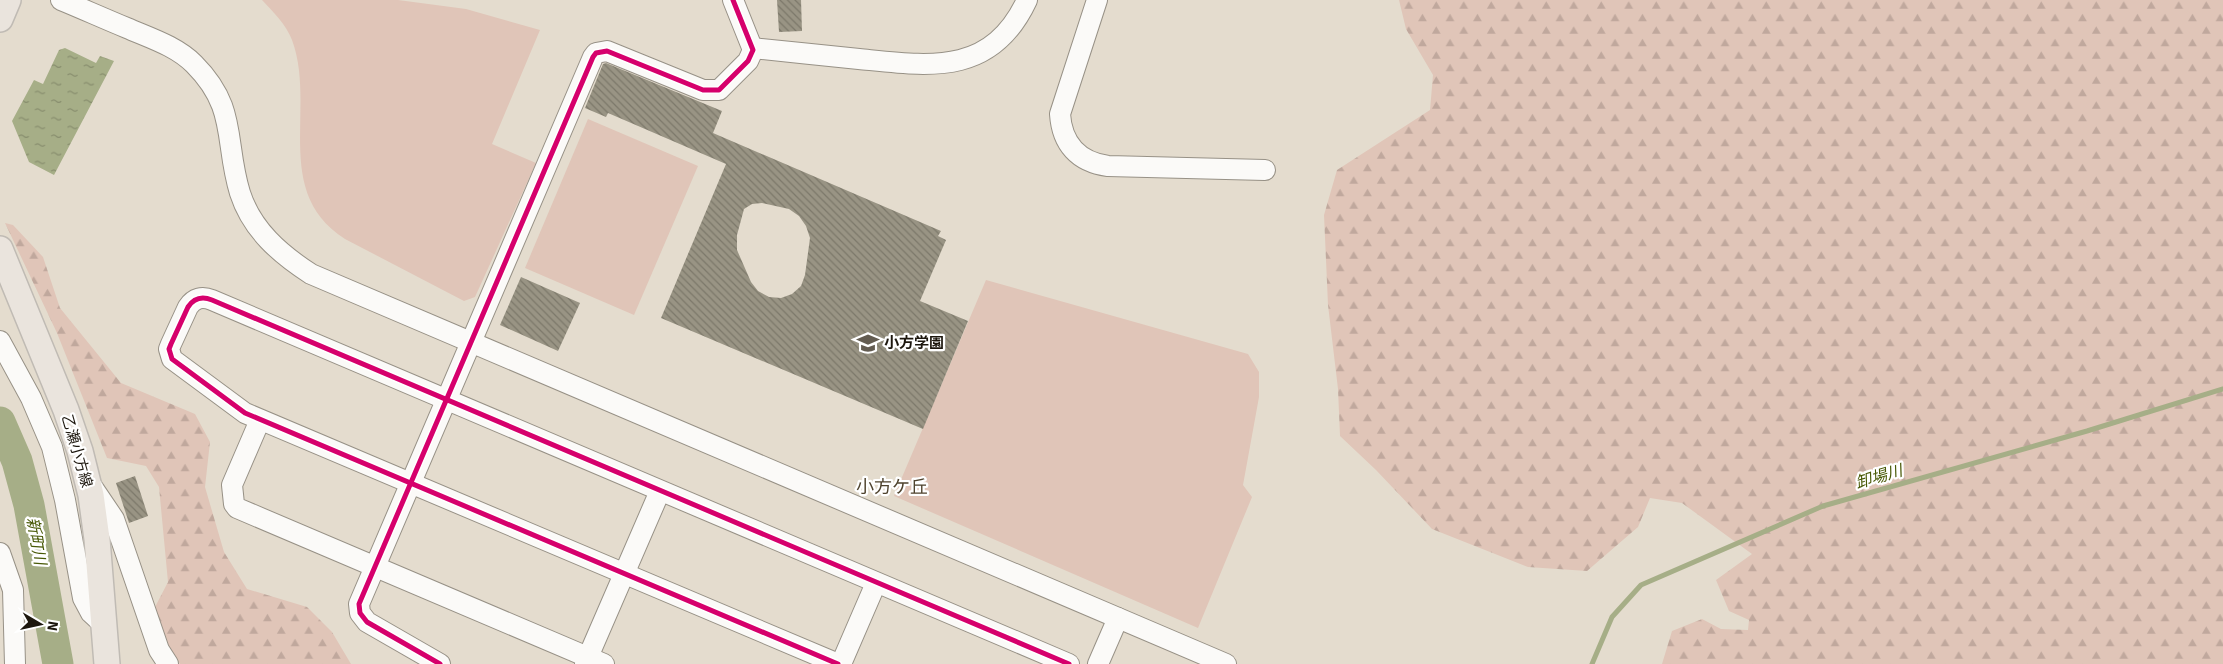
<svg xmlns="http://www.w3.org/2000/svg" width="2223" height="664" font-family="Signika,'Noto Sans JP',sans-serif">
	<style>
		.green { fill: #e0c5b8 }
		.forest { fill: url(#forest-firs) }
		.water { fill: url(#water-ripples) }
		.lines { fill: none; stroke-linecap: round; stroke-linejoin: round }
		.stream { stroke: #a6ae87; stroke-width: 5 }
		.river { stroke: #a6ae87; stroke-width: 31 }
		.building { fill: url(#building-back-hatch); fill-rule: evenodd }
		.minor-casing { stroke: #979186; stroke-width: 22 }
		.major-casing { stroke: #c0bbb4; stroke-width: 28 }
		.minor { stroke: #fbfaf8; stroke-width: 20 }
		.major { stroke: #eae4dd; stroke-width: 25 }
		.cycleway-casing { stroke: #fff; stroke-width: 8 }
		.cycleway { stroke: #d6006c; stroke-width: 5 }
		.labels { text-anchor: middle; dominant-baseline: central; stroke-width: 4.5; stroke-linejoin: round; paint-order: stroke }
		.poi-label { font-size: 15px; font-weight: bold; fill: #1d170e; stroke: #fff; text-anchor: start }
		.street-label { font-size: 15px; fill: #1d170e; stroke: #fff }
		.water-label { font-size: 16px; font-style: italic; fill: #485906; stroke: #fff }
		.quarter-label { font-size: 18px; fill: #4f432e; stroke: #fff }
	</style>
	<defs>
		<pattern id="forest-firs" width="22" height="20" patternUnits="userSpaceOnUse" patternTransform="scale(1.25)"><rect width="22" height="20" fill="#e0c5b8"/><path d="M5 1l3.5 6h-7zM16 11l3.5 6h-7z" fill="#c0a89d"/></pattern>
		<pattern id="water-ripples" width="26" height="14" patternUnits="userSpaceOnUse" patternTransform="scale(1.25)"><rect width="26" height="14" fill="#a6ae87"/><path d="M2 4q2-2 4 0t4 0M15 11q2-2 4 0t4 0" fill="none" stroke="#878d6d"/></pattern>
		<pattern id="building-back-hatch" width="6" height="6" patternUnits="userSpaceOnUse" patternTransform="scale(1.25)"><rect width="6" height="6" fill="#999484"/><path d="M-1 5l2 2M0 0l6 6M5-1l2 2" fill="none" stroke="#7c786a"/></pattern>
	</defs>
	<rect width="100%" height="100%" fill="#e4dcce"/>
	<!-- green -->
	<g class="green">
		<path d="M262,0H398L466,9L540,30L492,144L536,163L475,297L464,301L345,239C271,192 317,107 292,40C286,24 273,12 262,0Z"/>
		<polygon points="588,119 698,166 634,315 525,268"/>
		<polygon points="986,280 1248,354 1259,372 1259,397 1243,485 1252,497 1198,628 894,496"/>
	</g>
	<!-- forest -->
	<g class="forest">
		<polygon points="1399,0 2223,0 2223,664 1662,664 1672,631 1702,619 1721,629 1748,630 1749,620 1729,611 1716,580 1752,554 1682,503 1650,498 1638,527 1587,571 1528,567 1432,529 1376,470 1340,436 1338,389 1328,305 1324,215 1337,170 1430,110 1433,75 1406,29"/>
		<polygon points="5,223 13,225 43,257 60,308 121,383 195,414 210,442 205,487 224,552 247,589 307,607 332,632 351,664 180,664 170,651 154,609 168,582 159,487 146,466 107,458 57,333"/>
	</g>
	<!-- water -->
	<polygon class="water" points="65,48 96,63 100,56 114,61 54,175 29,162 12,121 34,80 43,84 59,50"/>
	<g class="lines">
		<!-- stream -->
		<polyline class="stream" points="1592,664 1612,617 1641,585 1823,506 2087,431 2223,389"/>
		<!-- river -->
		<polyline class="river" points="0,422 17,461 29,505 58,664"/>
	</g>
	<!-- building -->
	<g class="building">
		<polygon points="777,0 801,0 802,31 779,32"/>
		<path d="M606,63L722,111L713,133L941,231L938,236L946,240L920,301L968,321L923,429L661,318L726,164L608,113L606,117L585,108L603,64ZM762,203L789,209L799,216L806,226L810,238L805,275L801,286L792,294L781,298L769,297L758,291L751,282L737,250V235L744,209L752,204Z"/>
		<polygon points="521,277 580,303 558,351 500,325"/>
		<polygon points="135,476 148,516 129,523 116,483"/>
	</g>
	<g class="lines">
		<!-- minor casing -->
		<g class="minor-casing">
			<g id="minor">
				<path d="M61,0C83,9 105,19 127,28C150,38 176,46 194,64C238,108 224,141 240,193C252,230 280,254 311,274L1226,664"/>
				<path d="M1097,0L1060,114C1062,144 1078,162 1108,166L1265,170"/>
				<path d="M752,48C788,52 823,55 859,59C929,66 991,77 1027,0"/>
				<polyline points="0,341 31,398 52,447 65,500 83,598 91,613 104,625"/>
				<polyline points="260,420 232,485 234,504 237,508 604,664"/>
				<polyline points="91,485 114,519 159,650 168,664"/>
				<polyline points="0,553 13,590 15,664"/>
				<polyline points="440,664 367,622 360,613 359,604 593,57 596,53 607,51 703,90 719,90 748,61 753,50 733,0"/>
				<polyline points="585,664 660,491"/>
				<path d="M838,664L245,413L172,359L169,349L171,344L188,307C194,298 202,296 212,300L1069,664"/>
				<polyline points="841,664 876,583"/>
				<polyline points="1098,664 1118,618"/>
			</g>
		</g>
		<!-- major casing -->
		<g class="major-casing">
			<g id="major">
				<polyline points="0,19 8,0"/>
				<polyline points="0,249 66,410 80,451 91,495 97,539 107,664"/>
			</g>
		</g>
		<!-- minor -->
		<use href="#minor" class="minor"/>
		<!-- major -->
		<use href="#major" class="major"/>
		<!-- cycleway casing -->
		<g class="cycleway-casing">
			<g id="cycleway">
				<polyline points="440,664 367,622 360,613 359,604 593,57 596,53 607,51 703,90 719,90 748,61 753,50 733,0"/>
				<path d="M838,664L245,413L172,359L169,349L171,344L188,307C194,298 202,296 212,300L1069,664"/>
			</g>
		</g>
		<!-- cycleway -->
		<use href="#cycleway" class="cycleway"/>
	</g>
	<!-- icons -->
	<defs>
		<g id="school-bare" transform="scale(1.725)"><path d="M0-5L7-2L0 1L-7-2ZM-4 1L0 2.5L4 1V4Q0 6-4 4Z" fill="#635c51" stroke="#fff" stroke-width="2.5" paint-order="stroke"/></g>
	</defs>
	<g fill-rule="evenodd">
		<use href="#school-bare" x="868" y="343"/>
	</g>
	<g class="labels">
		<!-- poi labels -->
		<g class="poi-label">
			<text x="884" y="343">小方学園</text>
		</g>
		<!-- street labels -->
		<g class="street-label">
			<text transform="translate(77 451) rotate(74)">乙瀬小方線</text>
		</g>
		<!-- water labels -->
		<g class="water-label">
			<text transform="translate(1879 477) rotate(-16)">卸場川</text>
			<text transform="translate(36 541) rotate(80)">新町川</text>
		</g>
		<!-- quarter labels -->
		<g class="quarter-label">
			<text x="892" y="487">小方ケ丘</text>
		</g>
	</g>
	<!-- north arrow -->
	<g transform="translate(40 624) rotate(99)" stroke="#ffffff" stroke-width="4" paint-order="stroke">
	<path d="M0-4L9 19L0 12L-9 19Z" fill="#1d170e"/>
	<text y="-8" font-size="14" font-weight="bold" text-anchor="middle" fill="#1d170e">N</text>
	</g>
</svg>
